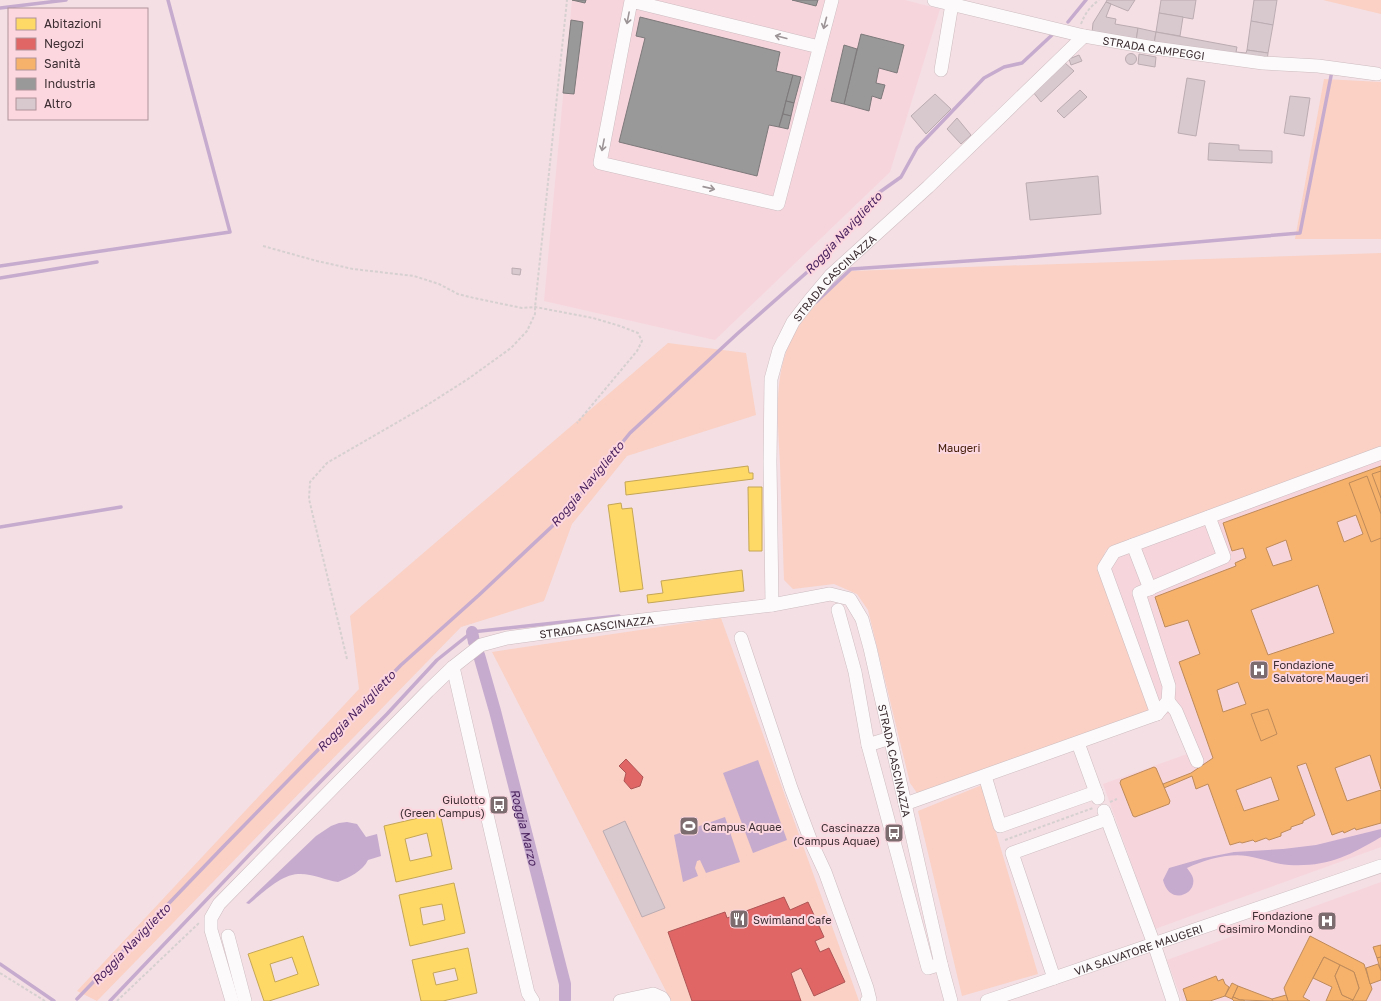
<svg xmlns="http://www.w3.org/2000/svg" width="1381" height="1001" font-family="'Golos Text',sans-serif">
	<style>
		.built { fill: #f7d5dd }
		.green { fill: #fad1c4 }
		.water { fill: #c6abce }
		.homes { fill: #ffd966; stroke: #c4a656; fill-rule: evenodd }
		.shops { fill: #e06666; stroke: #af5556 }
		.health { fill: #f6b26b; stroke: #be8a5a; fill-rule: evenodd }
		.industry { fill: #999; stroke: #7d797a }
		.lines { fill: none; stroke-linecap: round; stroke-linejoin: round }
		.stream { stroke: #c6abce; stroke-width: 3.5 }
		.canal { stroke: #c6abce; stroke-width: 12 }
		.building { fill: #d8c9cf; stroke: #bbacb2 }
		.minor-casing { stroke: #ccbcc0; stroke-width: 14 }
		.path { stroke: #d6d0d1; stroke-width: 2; stroke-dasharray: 3 2; stroke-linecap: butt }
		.minor { stroke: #fdfafb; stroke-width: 13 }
		.oneway { stroke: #9c9496 }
		.labels { text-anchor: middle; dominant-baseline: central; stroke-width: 4; stroke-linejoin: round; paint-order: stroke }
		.street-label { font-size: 11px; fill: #3c2e32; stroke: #fcd7e0 }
		.park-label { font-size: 11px; fill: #45200b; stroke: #fcd7e0 }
		.poi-label { font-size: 11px; fill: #3c2e32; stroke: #fcd7e0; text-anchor: start }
		.water-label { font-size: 12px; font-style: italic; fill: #4a225e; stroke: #fcd7e0 }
	</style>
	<rect width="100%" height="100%" fill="#f4dfe4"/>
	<!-- built -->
	<g class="built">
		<polygon points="572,0 905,0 940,9 890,172 715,340 544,301"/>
		<polygon points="1381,450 1381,847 1155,929 1103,784 1190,753 1177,716 1148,710 1147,701 1099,566 1106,550 1137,536"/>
		<polygon points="1381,882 1381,1001 1182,1001 1167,960"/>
	</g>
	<!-- green -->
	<g class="green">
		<polygon points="1323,0 1381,0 1381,14"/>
		<polygon points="1324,79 1381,82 1381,239 1295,239"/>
		<path d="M1381,253V450L1137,536L1106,550L1099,566L1147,701L1148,710L1139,717L917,793L910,783L868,610L857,594L834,584L793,589L784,580C783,541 781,503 780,464C778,424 773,380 790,342C803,314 829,291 851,271Z"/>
		<polygon points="668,343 746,353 756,415 627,456 572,524 544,601 461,627 97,1001 77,991 359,689 350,616"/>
		<polygon points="721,618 859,1001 671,1001 492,652"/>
		<polygon points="982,785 1038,974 962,996 918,811"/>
	</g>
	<!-- water -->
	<g class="water">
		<polygon points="758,760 787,840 753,853 723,773"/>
		<polygon points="725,817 740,862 706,873 700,860 697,861 695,868 698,876 683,882 674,835"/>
		<path d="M347,822L357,824L366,837L377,834L381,856L368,860C363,871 348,878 338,882C325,880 311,873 298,874C280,875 263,893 249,904L246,903L316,836L331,826L339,823Z"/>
		<path d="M1381,829V837C1349,856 1327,867 1289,865C1274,864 1261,858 1247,856C1228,853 1204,860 1187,868C1189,871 1192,874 1193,878C1197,895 1169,906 1163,880L1169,868L1204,858L1234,852L1283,849L1316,845Z"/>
	</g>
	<!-- homes -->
	<g class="homes">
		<polygon points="748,466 749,473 753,473 753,479 626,495 625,482"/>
		<polygon points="748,487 762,487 762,551 749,551"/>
		<polygon points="621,503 622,509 632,508 643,589 620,592 608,505"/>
		<polygon points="742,570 744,591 648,603 647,595 663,593 661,581"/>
		<path d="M440,813L452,869L396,882L384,826ZM427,833L432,856L410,861L405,839Z"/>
		<path d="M454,883L465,933L410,946L399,895ZM442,904L445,920L423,925L420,908Z"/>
		<path d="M303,936L319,985L269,1001H264L248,954ZM292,957L298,974L275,982L270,964Z"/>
		<path d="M468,948L477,993L443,1001H421L412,960ZM455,968L458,980L436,985L433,973Z"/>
	</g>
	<!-- shops -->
	<g class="shops">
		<polygon points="626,759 643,777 640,786 631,789 624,781 626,773 619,766"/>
		<polygon points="784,897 790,910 808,902 824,937 815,941 820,952 829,948 845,982 814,996 801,968 791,973 801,1001 692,1001 668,932 725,912 727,918"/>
	</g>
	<!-- health -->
	<g class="health">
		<path d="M1381,466V789L1370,755L1335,768L1347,801L1381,790V823L1356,830L1355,828L1344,833L1343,831L1332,835L1306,763L1297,766L1315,815L1303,821V823L1291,827V829L1281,833V836L1269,840L1266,838L1255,842L1253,840L1242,843L1240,842L1230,845L1208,784L1196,789L1192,776L1164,788L1163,784L1191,773L1213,758L1179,662L1200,654L1188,620L1165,627L1155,597L1236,566L1235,563L1246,558L1243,548L1232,551L1223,523ZM1356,515L1363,534L1344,542L1337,522ZM1286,540L1292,560L1273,566L1266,548ZM1318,585L1334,633L1268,655L1251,610ZM1238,682L1246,704L1223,712L1217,690ZM1271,777L1279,800L1244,811L1236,790Z"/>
		<polygon points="1381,471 1381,498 1372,474"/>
		<polygon points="1367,476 1381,514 1381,538 1371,542 1349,483"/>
		<polygon points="1268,709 1277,734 1261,741 1251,714"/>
		<polygon points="1154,767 1156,768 1170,801 1169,804 1135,817 1133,816 1120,783 1121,780"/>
		<polygon points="1310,936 1364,964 1372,989 1366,1001 1352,1001 1359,988 1354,972 1324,957 1303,997 1310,1001 1288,1001 1284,988"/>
		<polygon points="1381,945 1381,957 1377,958 1373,947"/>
		<polygon points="1324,957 1340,965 1335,976 1342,995 1353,1000 1352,1001 1326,1001 1332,987 1313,978"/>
		<polygon points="1381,957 1381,971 1377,958"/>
		<polygon points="1378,964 1381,971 1381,980 1370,984 1366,968"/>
		<polygon points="1340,965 1354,972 1359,988 1353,1000 1342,995 1335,976"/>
		<polygon points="1216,976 1218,981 1223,979 1225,984 1229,987 1225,996 1210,1001 1187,1001 1183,989"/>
		<polygon points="1232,983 1238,986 1232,999 1225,996"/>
		<polygon points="1238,986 1272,999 1273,1001 1240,1000 1233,997"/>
		<polygon points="1286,995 1288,1001 1273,1001 1272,999"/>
		<polygon points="1233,997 1240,1000 1243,1000 1245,1001 1234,1001 1232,999"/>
	</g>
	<!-- industry -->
	<g class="industry">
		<polygon points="572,0 586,0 585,3"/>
		<polygon points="792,0 818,0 816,6"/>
		<polygon points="640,17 780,52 776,71 793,75 779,127 769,125 757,176 619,142 645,38 636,36"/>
		<polygon points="571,20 583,22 574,94 563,93"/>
		<polygon points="861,34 904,45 897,73 879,68 876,83 885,85 881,99 872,96 869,111 844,104"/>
		<polygon points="844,45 857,49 844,104 831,101"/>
		<polygon points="793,75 801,77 794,103 786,101"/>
		<polygon points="786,101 794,103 791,116 783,114"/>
		<polygon points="783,114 791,116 788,129 779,127"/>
	</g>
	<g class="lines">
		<!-- stream -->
		<g class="stream">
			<polyline points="0,8 66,0"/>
			<polyline points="1068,22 1086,0"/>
			<polyline points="0,266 230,232 168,0"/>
			<polyline points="0,278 97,262"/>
			<polyline points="816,302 851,269 1025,257 1300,233 1332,71"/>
			<polyline points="0,527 121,507"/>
			<polyline points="0,964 54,1001"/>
			<polyline points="77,999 223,847 401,665 479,595 561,518 630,433 737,334 822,259 877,194 901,177 917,148 984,78 1004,67 1022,63 1052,35"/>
			<polyline points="110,1001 273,830 387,714 437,660 472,632 619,616"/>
		</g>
		<!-- canal -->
		<g class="canal">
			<polyline points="472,632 474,642"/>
			<path id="s1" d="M479,655L495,711L565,984V999"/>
		</g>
	</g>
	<!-- building -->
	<g class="building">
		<polygon points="1107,0 1135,0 1128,11 1106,2"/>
		<polygon points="1161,0 1196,0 1193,19 1159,13"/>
		<polygon points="1254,0 1277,0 1273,25 1251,21"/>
		<polygon points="1106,2 1111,4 1106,17 1116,19 1115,24 1138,28 1136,41 1092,33 1093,23"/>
		<polygon points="1159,13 1183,17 1180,36 1156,32"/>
		<polygon points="1251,21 1273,25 1268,53 1247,50"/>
		<polygon points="1138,28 1156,32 1154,44 1136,41"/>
		<polygon points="1156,32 1237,47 1236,52 1246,53 1247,50 1268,53 1267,61 1154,44"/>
		<circle cx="1131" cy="59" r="5.5"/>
		<polygon points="1139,54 1156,57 1155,67 1138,64"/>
		<polygon points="1079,55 1082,61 1071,65 1069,59"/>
		<polygon points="1064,62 1074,71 1041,102 1033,92"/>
		<polygon points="1187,78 1205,81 1196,136 1178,133"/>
		<polygon points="1080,90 1087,97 1064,118 1057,111"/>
		<polygon points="935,94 951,109 926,134 911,116"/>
		<polygon points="1290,96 1310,98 1304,136 1284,133"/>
		<polygon points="957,118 971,135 961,144 947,129"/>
		<polygon points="1209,143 1239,145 1239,150 1272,151 1272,163 1208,160"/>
		<polygon points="1098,176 1101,214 1030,220 1026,183"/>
		<polygon points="512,268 521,269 520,275 512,274"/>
		<polygon points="625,821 665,908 642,917 603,831"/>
	</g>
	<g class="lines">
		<!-- minor casing -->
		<g class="minor-casing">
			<g id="minor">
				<path id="s2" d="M934,0L1084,36L1154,48L1263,63L1318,66L1377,74"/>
				<polyline points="819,47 631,1 600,163 778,204 832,0"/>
				<polyline points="941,70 952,4"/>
				<polyline points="1133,545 1150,589"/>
				<path id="s3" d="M772,605L770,462L771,379L779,350L793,322L810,300L831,275L928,187L1084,36"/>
				<polyline points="838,610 855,672 868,745 928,968 941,964"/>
				<polyline points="741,638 791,788 812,844 825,872 867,988 870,1000 867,1001"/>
				<polyline points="453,667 528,993 533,1001"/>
				<polyline points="1168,701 1176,711 1197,761"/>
				<polyline points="1157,714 1104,568 1114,552 1381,453"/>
				<polyline points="1078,743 1098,798"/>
				<polyline points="868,745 890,738"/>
				<polyline points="985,776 1000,826 1096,792"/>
				<polyline points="905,804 1157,714 1168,701 1169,686 1139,593 1224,557 1209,517"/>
				<polyline points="1104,811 1154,944 1173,1001"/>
				<polyline points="228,936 245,1001"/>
				<polyline points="1054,978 1012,853 1107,819"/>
				<path id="s4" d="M232,1001L211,930V918L219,904L428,691L453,667L481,645L507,638L625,622L772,605L830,594L850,599L862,619L870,648L941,964L951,1001"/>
				<polyline points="620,1001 653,994 662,998 664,1001"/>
				<path id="s5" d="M987,1001L1381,866"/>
			</g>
		</g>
		<!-- path -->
		<g class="path">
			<path d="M1081,24C1085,13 1090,7 1099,0"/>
			<polyline points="263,246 317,261 353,269 414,276 439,284 458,294 474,298 522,308 535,307 593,318 620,326 638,333 642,341 637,351 577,423"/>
			<polyline points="347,659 309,499 310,482 327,463 424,407 468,379 511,348 527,331 535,314 535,307 567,0"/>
			<polyline points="1110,802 1117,799"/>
			<polyline points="1005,840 1093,808"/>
			<polyline points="0,973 45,1001"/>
			<polyline points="117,1001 199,923"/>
		</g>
		<!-- minor -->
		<use href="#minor" class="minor"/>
	</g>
	<!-- one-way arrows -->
	<defs><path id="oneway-shaft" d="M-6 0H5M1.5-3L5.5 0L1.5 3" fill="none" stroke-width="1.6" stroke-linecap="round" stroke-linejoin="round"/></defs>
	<g class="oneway">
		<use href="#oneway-shaft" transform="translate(628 18) rotate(101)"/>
		<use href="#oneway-shaft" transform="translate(825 23) rotate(105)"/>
		<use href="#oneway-shaft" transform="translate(781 37) rotate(-166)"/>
		<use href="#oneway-shaft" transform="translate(603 145) rotate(101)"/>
		<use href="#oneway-shaft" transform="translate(709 188) rotate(13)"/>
	</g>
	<!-- icons -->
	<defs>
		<g id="hospital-square" transform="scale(1)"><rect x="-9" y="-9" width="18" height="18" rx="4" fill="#7c6c70" stroke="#fcd7e0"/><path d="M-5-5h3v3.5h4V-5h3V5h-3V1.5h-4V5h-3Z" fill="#fff"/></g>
		<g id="bus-square" transform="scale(1)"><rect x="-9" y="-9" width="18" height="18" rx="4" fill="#7c6c70" stroke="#fcd7e0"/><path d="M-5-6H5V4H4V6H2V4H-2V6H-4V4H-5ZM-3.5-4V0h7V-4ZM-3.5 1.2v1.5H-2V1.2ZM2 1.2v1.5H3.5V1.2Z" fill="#fff"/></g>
		<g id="stadium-square" transform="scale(1)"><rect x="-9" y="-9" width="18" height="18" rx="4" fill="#7c6c70" stroke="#fcd7e0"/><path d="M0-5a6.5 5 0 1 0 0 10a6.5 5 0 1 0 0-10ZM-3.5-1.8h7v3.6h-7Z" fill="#fff"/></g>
		<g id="restaurant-square" transform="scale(1)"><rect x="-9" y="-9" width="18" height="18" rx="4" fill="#7c6c70" stroke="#fcd7e0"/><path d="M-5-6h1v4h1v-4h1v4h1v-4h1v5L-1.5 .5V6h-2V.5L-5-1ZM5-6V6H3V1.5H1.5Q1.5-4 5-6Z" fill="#fff"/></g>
	</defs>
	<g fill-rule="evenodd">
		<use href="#hospital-square" x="1259" y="670"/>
		<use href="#bus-square" x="499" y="805"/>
		<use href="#stadium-square" x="689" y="826"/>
		<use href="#bus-square" x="894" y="833"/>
		<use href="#restaurant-square" x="739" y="919"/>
		<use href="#hospital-square" x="1327" y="921"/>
	</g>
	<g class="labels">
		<!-- street labels -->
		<g class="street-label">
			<text stroke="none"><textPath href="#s2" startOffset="225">STRADA CAMPEGGI</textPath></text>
			<text stroke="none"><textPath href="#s3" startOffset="348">STRADA CASCINAZZA</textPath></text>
			<text stroke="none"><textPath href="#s4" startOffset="588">STRADA CASCINAZZA</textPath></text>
			<text stroke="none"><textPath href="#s4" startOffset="1013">STRADA CASCINAZZA</textPath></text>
			<text stroke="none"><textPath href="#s5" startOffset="160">VIA SALVATORE MAUGERI</textPath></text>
		</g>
		<!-- park labels -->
		<g class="park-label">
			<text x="959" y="447">Maugeri</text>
		</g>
		<!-- poi labels -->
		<g class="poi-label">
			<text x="1273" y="664">Fondazione<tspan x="1273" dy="13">Salvatore Maugeri</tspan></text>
			<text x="485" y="799" text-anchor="end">Giulotto<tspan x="485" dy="13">(Green Campus)</tspan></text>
			<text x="703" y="826">Campus Aquae</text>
			<text x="880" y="827" text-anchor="end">Cascinazza<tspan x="880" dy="13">(Campus Aquae)</tspan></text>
			<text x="1313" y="915" text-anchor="end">Fondazione<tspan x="1313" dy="13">Casimiro Mondino</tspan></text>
			<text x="753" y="919">Swimland Cafe</text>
		</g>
		<!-- water labels -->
		<g class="water-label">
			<text transform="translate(843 233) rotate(-47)">Roggia Naviglietto</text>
			<text transform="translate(587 484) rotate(-50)">Roggia Naviglietto</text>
			<text transform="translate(356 711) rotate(-46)">Roggia Naviglietto</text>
			<text stroke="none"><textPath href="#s1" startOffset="178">Roggia Marzo</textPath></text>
			<text transform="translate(131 944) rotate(-46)">Roggia Naviglietto</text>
		</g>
	</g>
	<!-- legend -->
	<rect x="8" y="8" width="140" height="112" fill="#fcd7e0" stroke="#af939a"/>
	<rect x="16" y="18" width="20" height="12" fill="#ffd966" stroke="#af939a"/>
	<text x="44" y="28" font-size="12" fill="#3c2e32">Abitazioni</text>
	<rect x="16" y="38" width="20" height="12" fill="#e06666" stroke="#af939a"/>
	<text x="44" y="48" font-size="12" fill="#3c2e32">Negozi</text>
	<rect x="16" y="58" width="20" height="12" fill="#f6b26b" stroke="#af939a"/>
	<text x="44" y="68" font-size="12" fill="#3c2e32">Sanità</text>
	<rect x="16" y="78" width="20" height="12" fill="#999999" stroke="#af939a"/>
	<text x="44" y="88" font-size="12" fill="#3c2e32">Industria</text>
	<rect x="16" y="98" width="20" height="12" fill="#d8c9cf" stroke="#af939a"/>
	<text x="44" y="108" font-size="12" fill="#3c2e32">Altro</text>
</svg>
